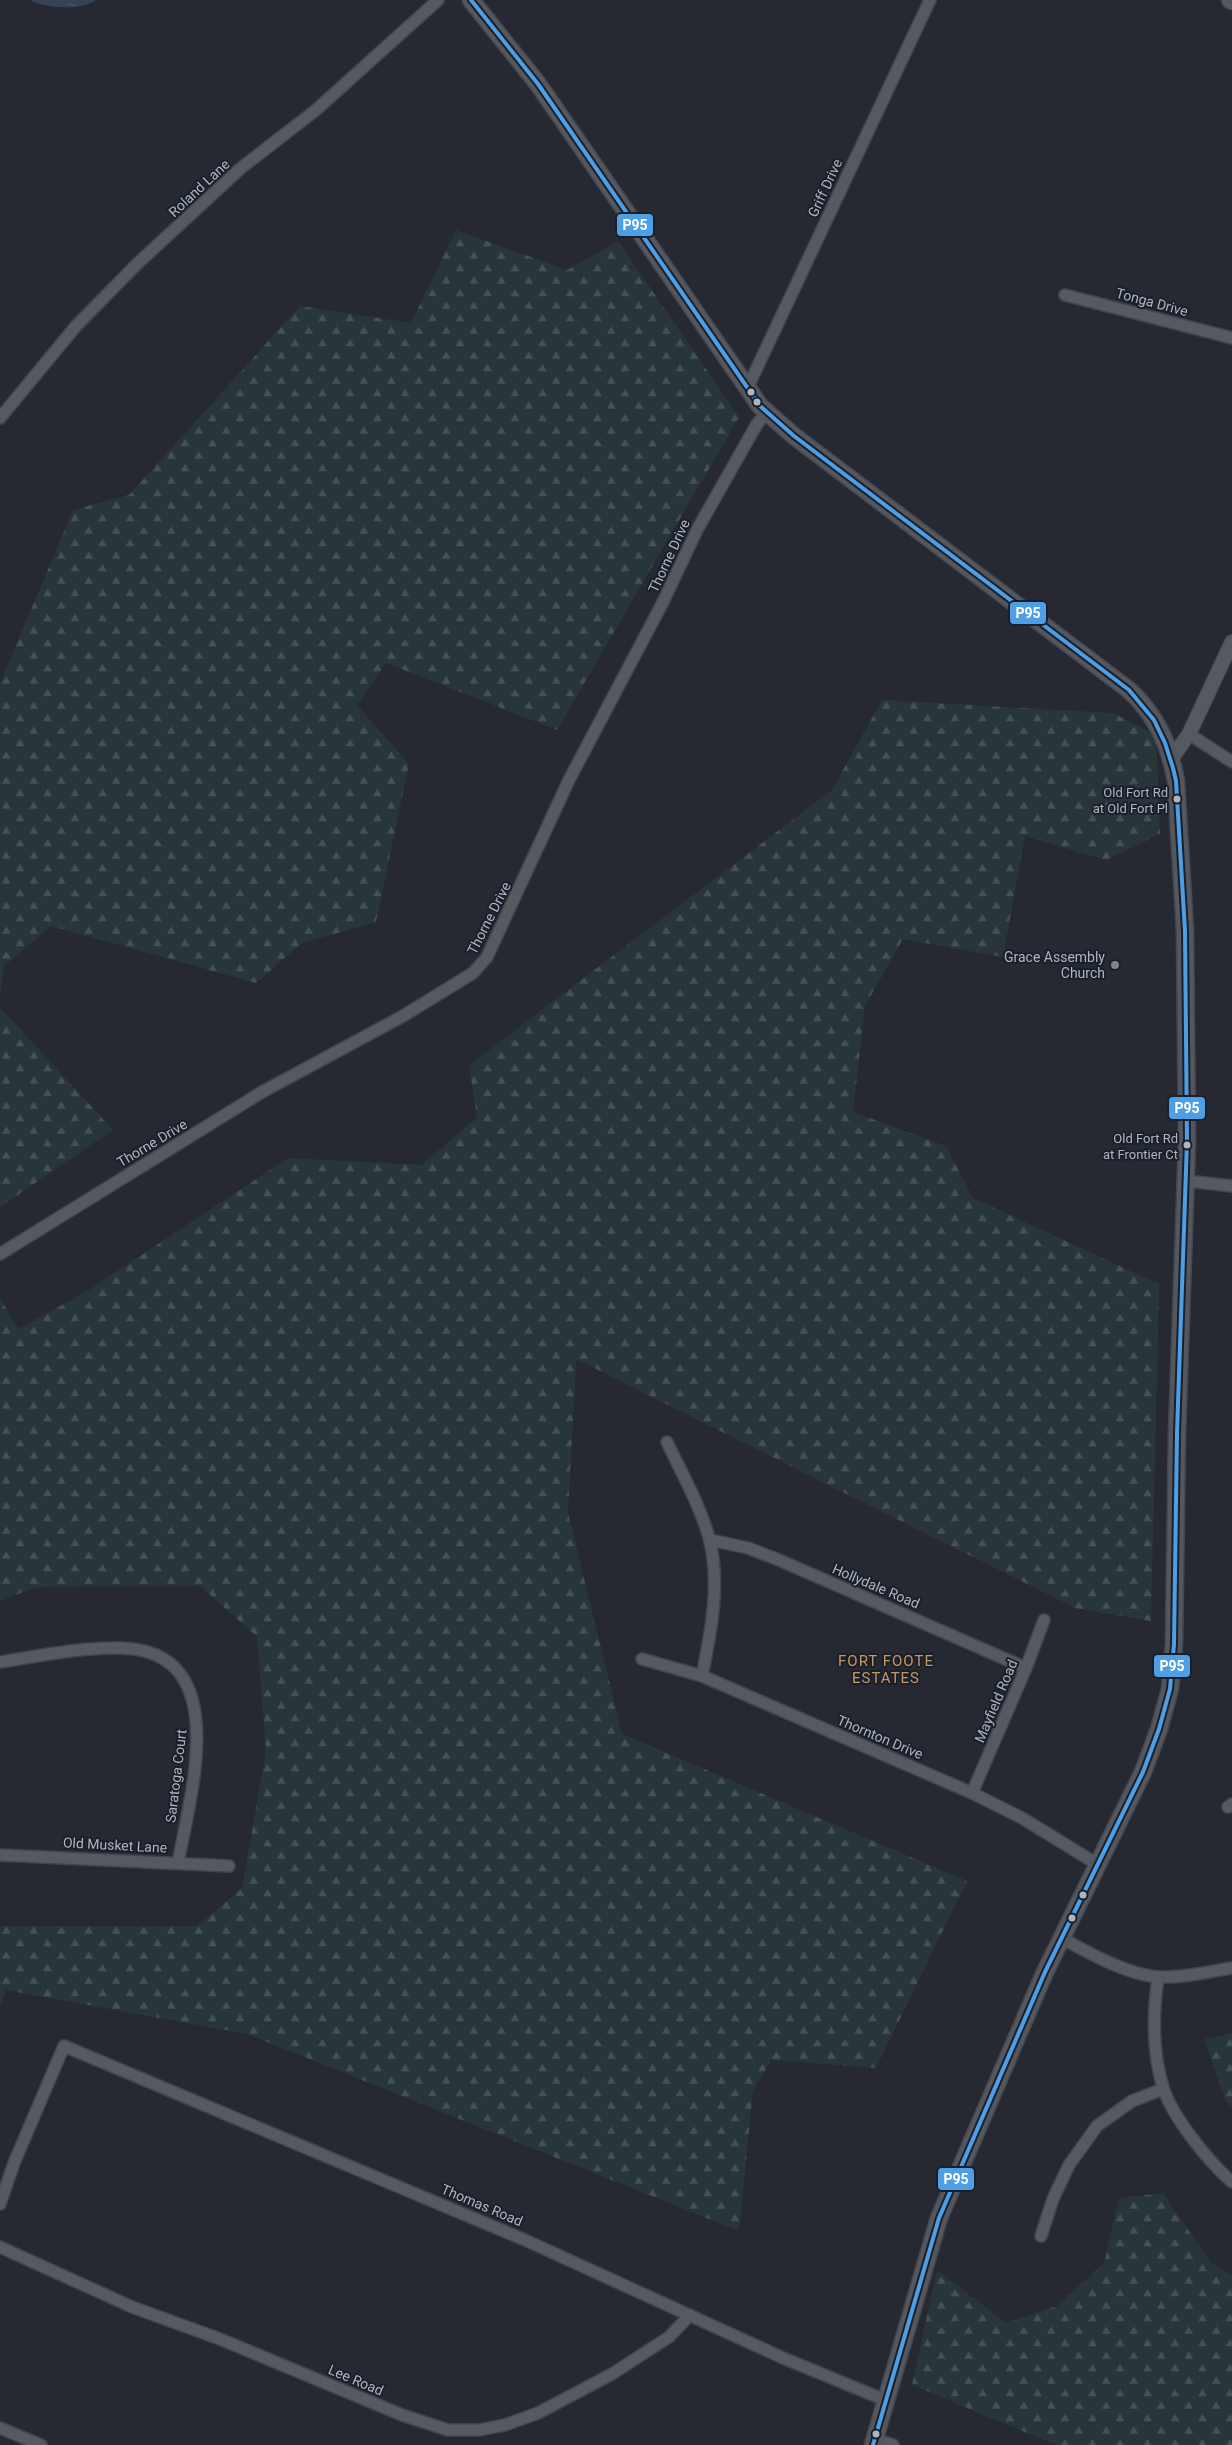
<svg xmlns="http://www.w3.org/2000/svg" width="1232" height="2445" font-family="Roboto,sans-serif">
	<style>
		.forest { fill: url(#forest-firs) }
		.water { fill: url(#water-ripples) }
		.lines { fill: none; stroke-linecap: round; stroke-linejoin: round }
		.minor-casing { stroke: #42444a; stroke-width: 14 }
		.tertiary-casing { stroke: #42444a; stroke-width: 16 }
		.secondary-casing { stroke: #43464e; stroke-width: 19 }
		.minor { stroke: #56595f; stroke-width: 11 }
		.tertiary { stroke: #56595f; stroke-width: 14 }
		.secondary { stroke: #54575d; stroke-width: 16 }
		.bus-1-casing { stroke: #1a202a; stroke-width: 8 }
		.bus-1 { stroke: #4d9ee5; stroke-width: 4 }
		.bus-dot { fill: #afb5c2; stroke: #1a202a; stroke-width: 2 }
		.poi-dot { fill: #7f848f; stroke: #1a202a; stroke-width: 2 }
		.labels { text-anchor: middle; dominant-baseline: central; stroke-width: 4; stroke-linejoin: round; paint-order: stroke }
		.bus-label { font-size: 13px; fill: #afb5c2; stroke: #1a202a; text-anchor: end }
		.street-label { font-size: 14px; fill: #afb5c2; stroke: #1a202a }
		.poi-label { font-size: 14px; fill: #afb5c2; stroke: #1a202a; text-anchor: end }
		.neighbourhood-label { font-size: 15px; letter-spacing: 1px; fill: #c89764; stroke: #1a202a }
		.line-badge { stroke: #1a202a; stroke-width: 2 }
		.badge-label { font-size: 14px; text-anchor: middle; font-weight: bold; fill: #fff }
	</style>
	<defs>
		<pattern id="forest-firs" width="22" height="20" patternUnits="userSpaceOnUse" patternTransform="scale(1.25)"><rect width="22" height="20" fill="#283639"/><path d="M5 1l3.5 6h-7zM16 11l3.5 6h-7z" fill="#455154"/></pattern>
		<pattern id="water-ripples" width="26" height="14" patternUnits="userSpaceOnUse" patternTransform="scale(1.25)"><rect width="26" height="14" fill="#374259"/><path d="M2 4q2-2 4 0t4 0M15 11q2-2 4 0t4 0" fill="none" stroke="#515b6f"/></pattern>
	</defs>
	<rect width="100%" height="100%" fill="#262931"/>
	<!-- forest -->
	<g class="forest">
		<polygon points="456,230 567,270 618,241 739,417 557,730 386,663 357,705 409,764 376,922 302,943 256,983 51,926 4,966 0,996 0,683 73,510 129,495 300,306 411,323"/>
		<polygon points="882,700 1113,713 1156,735 1160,834 1106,860 1025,836 1003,957 903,939 865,1006 853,1112 946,1146 973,1198 1159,1284 1151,1621 1075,1608 576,1359 568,1513 622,1734 967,1881 876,2068 771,2060 753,2091 739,2231 247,2034 6,1990 0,2008 0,1926 197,1926 242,1888 266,1751 257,1637 200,1586 37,1587 0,1601 0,1298 18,1329 84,1293 288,1158 422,1165 477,1117 469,1065 832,790"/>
		<polygon points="0,1007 113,1130 0,1207"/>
		<polygon points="1232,2033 1232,2107 1226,2101 1204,2039"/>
		<polygon points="1163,2193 1211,2263 1232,2275 1232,2445 1056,2445 912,2385 937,2270 1006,2323 1057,2306 1104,2263 1119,2198"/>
	</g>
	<!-- water -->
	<path class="water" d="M31,0H96C82,10 45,9 31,0Z"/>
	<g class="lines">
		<!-- minor casing -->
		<g class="minor-casing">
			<g id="minor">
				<polyline points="1065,295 1232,338"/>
				<polyline points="747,389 930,0"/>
				<polyline points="0,418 76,326 138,263 241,168 316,110 438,0"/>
				<polyline points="1189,734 1232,762"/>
				<polyline points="1187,1181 1232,1186"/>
				<polyline points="0,1254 262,1092 403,1016 473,973 487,957 569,780 662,604 698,528 757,424 767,412"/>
				<path d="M667,1442C682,1474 700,1505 709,1538C721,1582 711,1632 702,1676"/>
				<polyline points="710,1540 748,1548 779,1560 1026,1668"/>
				<polyline points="642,1659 702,1676 972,1793 1022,1818 1097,1864"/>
				<path d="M0,1662C39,1656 81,1647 120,1648C235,1650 190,1795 178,1863"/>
				<polyline points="972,1793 1026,1668 1044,1620"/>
				<polyline points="1228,1807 1232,1804"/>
				<polyline points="0,1855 229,1866"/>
				<path d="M1062,1938C1088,1953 1128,1975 1159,1977C1183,1978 1208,1972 1232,1968"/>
				<path d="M1158,1977C1153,2013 1152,2052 1163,2087C1172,2117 1209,2162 1232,2182"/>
				<polyline points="0,2204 14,2163 64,2046 525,2240 783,2358 885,2400"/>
				<polyline points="1041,2236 1053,2199 1069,2165 1097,2126 1132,2101 1163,2089"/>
				<polyline points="0,2247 132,2307 220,2339 402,2415 448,2430 479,2430 505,2425 538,2413 612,2374 669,2337 690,2315"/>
				<polyline points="0,2428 41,2445"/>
				<polyline points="874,2439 893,2445"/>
			</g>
		</g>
		<!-- tertiary casing -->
		<g class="tertiary-casing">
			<polyline id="tertiary" points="1172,758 1189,734 1232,642"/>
		</g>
		<!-- secondary casing -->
		<g class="secondary-casing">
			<g id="secondary">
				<path d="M471,0L538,84L760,406L794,436L1129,690C1157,716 1169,744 1176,781L1185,931L1187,1141L1177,1433L1174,1644L1170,1689L1159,1729L1143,1772L1045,1972L939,2218L873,2445"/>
				<polyline points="1230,0 1232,1"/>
			</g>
		</g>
		<!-- minor -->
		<use href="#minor" class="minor"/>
		<!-- tertiary -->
		<use href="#tertiary" class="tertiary"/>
		<!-- secondary -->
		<use href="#secondary" class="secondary"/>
		<!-- bus-1 casing -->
		<g class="bus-1-casing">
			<polyline id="bus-1" points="471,0 538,84 760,406 794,436 1129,690 1154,720 1165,743 1173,768 1176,781 1185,931 1187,1141 1177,1433 1174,1644 1170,1689 1159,1729 1143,1772 1045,1972 939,2218 873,2445"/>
		</g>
		<!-- bus-1 -->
		<use href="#bus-1" class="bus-1"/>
	</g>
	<!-- markers -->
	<g class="bus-dot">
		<circle cx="751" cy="392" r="4.5"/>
		<circle cx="757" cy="402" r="4.5"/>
		<circle cx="1177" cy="799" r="4.5"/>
		<circle cx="1187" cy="1145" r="4.5"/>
		<circle cx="1083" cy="1895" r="4.5"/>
		<circle cx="1072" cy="1918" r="4.5"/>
		<circle cx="876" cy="2434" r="4.5"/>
	</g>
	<circle class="poi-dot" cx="1115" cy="965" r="5"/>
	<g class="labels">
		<!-- bus labels -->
		<g class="bus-label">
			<text x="1168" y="792">Old Fort Rd<tspan x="1168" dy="16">at Old Fort Pl</tspan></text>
			<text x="1178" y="1138">Old Fort Rd<tspan x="1178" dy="16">at Frontier Ct</tspan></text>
		</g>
		<!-- street labels -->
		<g class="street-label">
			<text transform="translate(199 188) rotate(-43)">Roland Lane</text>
			<text transform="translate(825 188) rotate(-65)">Griff Drive</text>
			<text transform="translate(1152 302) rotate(15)">Tonga Drive</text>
			<text transform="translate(669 556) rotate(-65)">Thorne Drive</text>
			<text transform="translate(489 918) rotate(-63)">Thorne Drive</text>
			<text transform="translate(152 1143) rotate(-31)">Thorne Drive</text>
			<text transform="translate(876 1586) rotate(23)">Hollydale Road</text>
			<text transform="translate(996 1701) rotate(-67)">Mayfield Road</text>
			<text transform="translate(880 1737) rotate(23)">Thornton Drive</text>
			<text transform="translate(176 1776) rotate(-83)">Saratoga Court</text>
			<text transform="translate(115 1845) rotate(3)">Old Musket Lane</text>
			<text transform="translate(482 2205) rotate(23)">Thomas Road</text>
			<text transform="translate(356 2380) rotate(23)">Lee Road</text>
		</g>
		<!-- poi labels -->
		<g class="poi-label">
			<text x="1105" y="957">Grace Assembly<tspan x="1105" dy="16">Church</tspan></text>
		</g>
		<!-- neighbourhood labels -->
		<g class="neighbourhood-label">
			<text x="886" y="1661">FORT FOOTE<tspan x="886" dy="17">ESTATES</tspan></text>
		</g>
	</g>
	<g class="line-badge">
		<rect x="616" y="213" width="38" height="24" rx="5" fill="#4d9ee5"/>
		<rect x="1009" y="601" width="38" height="24" rx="5" fill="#4d9ee5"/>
		<rect x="1168" y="1096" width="38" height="24" rx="5" fill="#4d9ee5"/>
		<rect x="1153" y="1654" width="38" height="24" rx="5" fill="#4d9ee5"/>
		<rect x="937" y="2167" width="38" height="24" rx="5" fill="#4d9ee5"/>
	</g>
	<g class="badge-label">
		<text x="635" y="230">P95</text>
		<text x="1028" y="618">P95</text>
		<text x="1187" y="1113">P95</text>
		<text x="1172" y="1671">P95</text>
		<text x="956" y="2184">P95</text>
	</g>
</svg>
